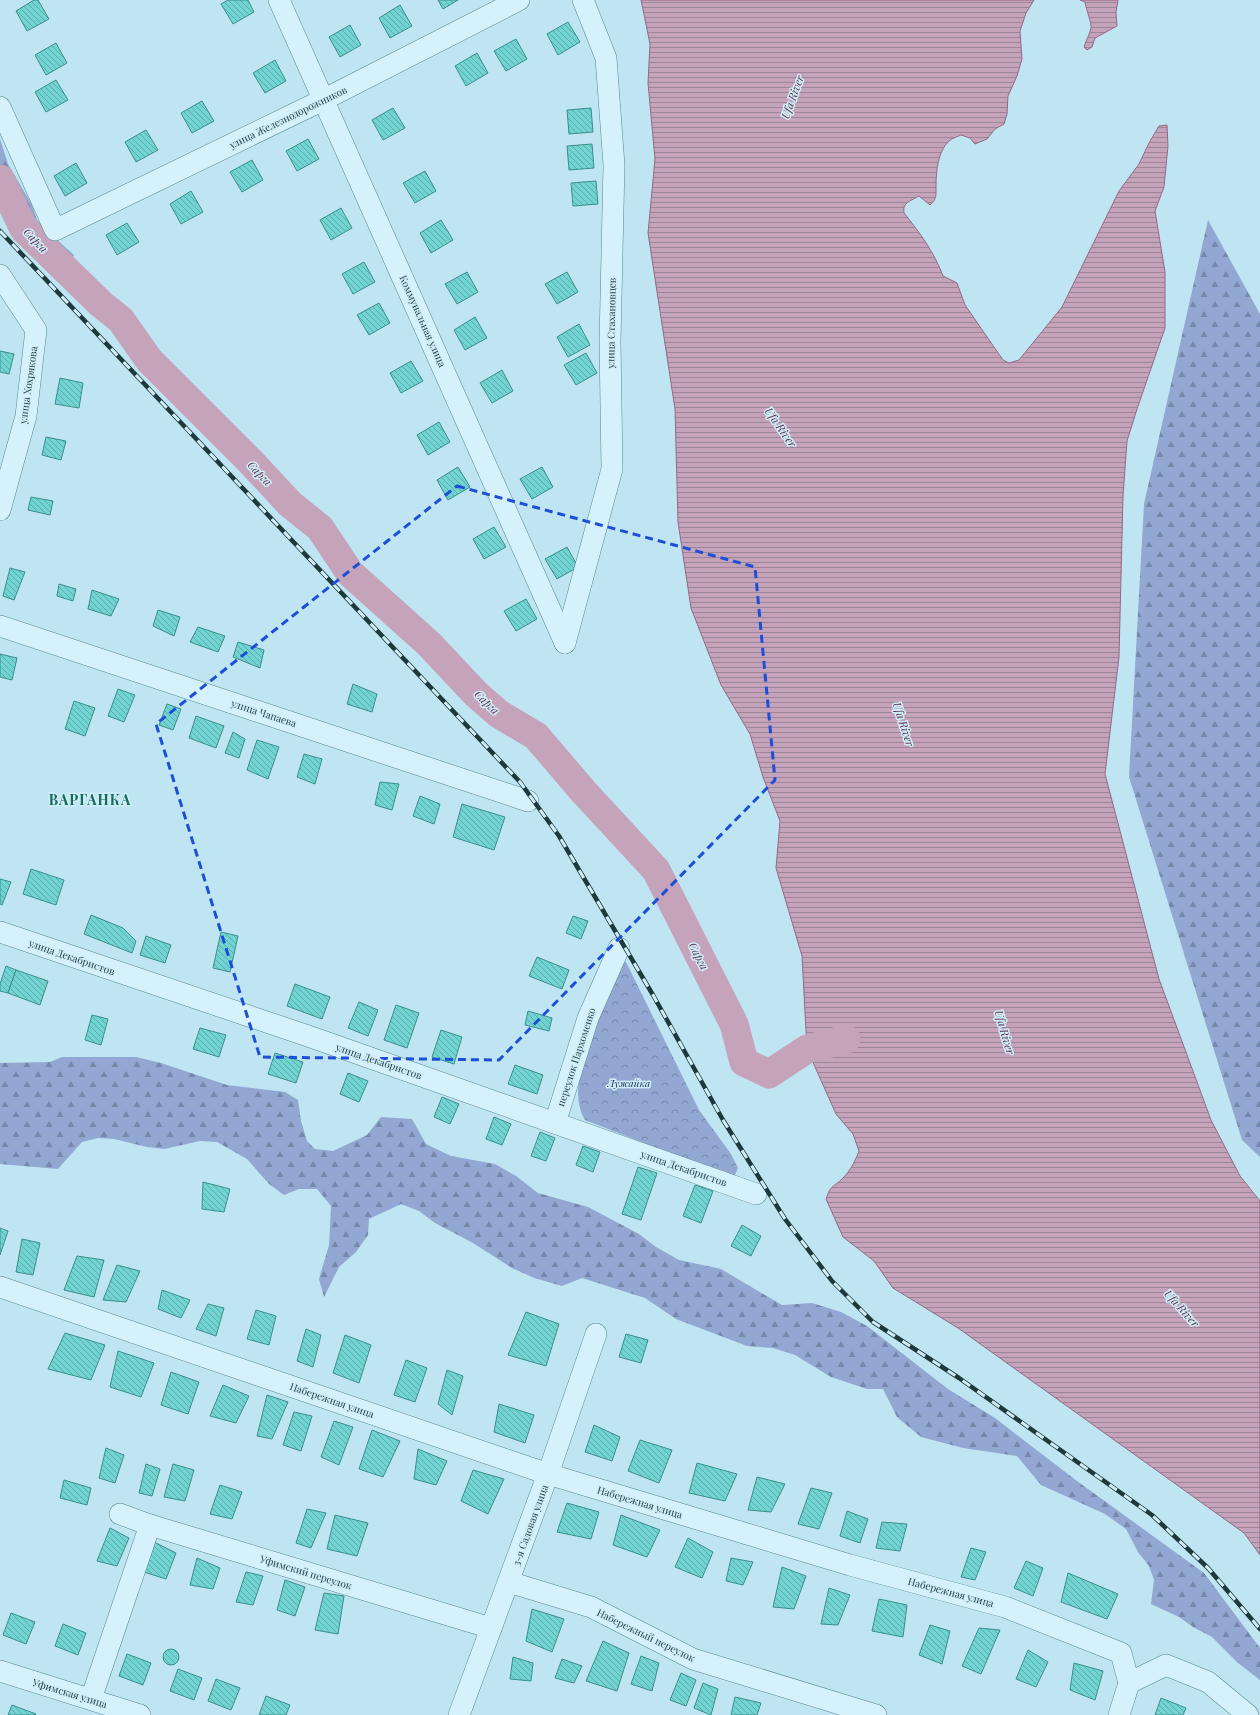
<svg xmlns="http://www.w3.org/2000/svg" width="1260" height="1715" font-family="'Playfair Display',serif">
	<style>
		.forest { fill: url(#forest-firs) }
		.park { fill: url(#park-crowns) }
		.water { fill: url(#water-rules); stroke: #936986 }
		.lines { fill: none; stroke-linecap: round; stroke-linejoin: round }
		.river { stroke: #c4a3bb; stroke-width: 29 }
		.building { fill: url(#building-back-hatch); stroke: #398f8b }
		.minor-casing { stroke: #56888d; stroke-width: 22 }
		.minor { stroke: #d4f1fc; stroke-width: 21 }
		.rail-casing { stroke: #1c3a3b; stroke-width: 4.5 }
		.rail { stroke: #d0eef9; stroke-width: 3; stroke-dasharray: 9; stroke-linecap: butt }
		.marked { fill: none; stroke: #1d4ed8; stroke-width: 3; stroke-dasharray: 8 5; stroke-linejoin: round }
		.labels { text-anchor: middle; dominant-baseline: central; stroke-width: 3; stroke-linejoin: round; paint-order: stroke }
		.street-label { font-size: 10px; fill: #1c3a3b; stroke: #d0eef9 }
		.park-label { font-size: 10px; font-style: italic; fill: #202b5a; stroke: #d0eef9 }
		.water-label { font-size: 11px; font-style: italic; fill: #5c2943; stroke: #d0eef9 }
		.district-label { font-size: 14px; font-weight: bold; letter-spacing: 1px; fill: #176c58; stroke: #d0eef9 }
	</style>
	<defs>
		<pattern id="forest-firs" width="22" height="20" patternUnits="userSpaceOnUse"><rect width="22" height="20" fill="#92a7d1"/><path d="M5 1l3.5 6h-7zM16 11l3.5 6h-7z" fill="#7689ab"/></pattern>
		<pattern id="park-crowns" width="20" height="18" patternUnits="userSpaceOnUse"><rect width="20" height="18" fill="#92a7d1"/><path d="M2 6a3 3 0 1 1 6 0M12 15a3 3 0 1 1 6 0" fill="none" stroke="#7689ab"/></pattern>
		<pattern id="water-rules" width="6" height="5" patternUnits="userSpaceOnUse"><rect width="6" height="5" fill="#c4a3bb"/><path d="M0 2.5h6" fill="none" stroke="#9e8699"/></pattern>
		<pattern id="building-back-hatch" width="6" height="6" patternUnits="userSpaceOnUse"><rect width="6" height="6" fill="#72d4d2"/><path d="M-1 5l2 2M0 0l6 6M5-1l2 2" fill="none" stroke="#5dadac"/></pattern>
	</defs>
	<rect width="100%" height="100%" fill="#c0e5f2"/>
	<!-- forest -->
	<g class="forest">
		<path d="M0,139L8,164L32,205L37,220L47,231L74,255L68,272L58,273L54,266L53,254L44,249H38L26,237C27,223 24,208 10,201L0,206Z"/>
		<polygon points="1208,220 1260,314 1260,1157 1242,1140 1129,777 1144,504"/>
		<polygon points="62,1057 136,1057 161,1063 227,1085 285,1092 298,1100 301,1121 307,1141 315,1149 333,1151 367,1135 381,1117 412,1119 426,1144 451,1156 495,1164 516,1176 538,1193 588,1207 639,1234 656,1247 679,1260 721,1269 782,1305 812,1303 841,1312 867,1326 948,1389 995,1418 1077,1481 1204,1573 1260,1648 1260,1680 1238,1663 1212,1637 1193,1627 1179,1617 1151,1604 1154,1580 1149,1566 1138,1552 1126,1529 1105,1514 1041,1485 1017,1456 963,1448 921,1437 897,1417 883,1389 867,1389 831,1377 795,1355 773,1348 747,1346 676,1319 645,1298 582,1278 562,1286 534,1278 512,1268 473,1243 435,1223 419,1211 401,1204 369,1219 368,1235 356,1252 339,1267 324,1297 319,1279 329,1245 331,1206 317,1189 299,1189 284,1195 269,1184 247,1159 217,1142 200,1141 164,1149 147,1147 114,1139 98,1138 82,1142 58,1169 0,1164 0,1063 50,1062"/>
	</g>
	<!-- park -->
	<path class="park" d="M623,959L627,964L699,1110L731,1154L738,1168L735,1175L731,1177L585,1120C561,1080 606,998 623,959Z"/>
	<!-- water -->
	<g class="water">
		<path d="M641,0H1034L1026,13L1020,31L1022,59L1017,76L1008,96L1007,114L1004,124L995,129L987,139L975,144L970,138L961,135C957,137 952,138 949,141C938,151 936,171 936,186C936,195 937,199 930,205L919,196C911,201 902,202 904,213C920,233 934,252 943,276L957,283L965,305L1003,360L1009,363L1019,360L1062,307L1119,191L1139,164L1149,143L1159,126L1167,125L1168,146L1164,187L1155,211L1165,272V328L1137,409L1127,441L1123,496L1119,657L1105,774L1159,979L1211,1120L1240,1176L1260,1201V1555L1244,1533L958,1328L893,1288L874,1261L843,1237L826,1199C831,1184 833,1188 843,1178C851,1170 855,1161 859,1151L853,1134L836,1114L807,1049L802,956L776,868L780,821L763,777L750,734L721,685L691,608L678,522L675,409L648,233L655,159L648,83L650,44Z"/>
		<path d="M1080,0H1118L1116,12L1117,26L1095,38L1092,47L1087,50L1084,47C1086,40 1090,34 1091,28C1092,24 1086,9 1085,2Z"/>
	</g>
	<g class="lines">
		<!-- river -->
		<polyline class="river" points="0,179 24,229 101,304 121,320 149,360 250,461 290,504 320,528 350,573 429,644 476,694 499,714 536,736 583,791 656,870 734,1024 744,1062 769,1074 807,1049 846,1039"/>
	</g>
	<!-- building -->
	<g class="building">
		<polygon points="34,0 38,0 49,19 27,31 16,11"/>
		<polygon points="228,0 248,0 254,12 233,24 221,4"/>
		<polygon points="438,0 458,0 443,9"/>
		<polygon points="400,5 412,26 390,38 379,18"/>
		<polygon points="568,22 580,42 558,55 547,34"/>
		<polygon points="350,25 361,45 340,57 329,37"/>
		<polygon points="516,39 527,59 506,71 494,51"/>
		<polygon points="56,43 67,63 46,75 35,55"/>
		<polygon points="477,53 488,73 466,86 455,66"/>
		<polygon points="275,60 286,81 265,93 253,73"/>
		<polygon points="56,80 68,100 46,112 35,92"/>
		<polygon points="202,101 214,121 192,133 181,113"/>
		<polygon points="393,108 405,128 383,140 372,120"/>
		<polygon points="591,108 593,132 569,134 567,110"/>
		<polygon points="146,130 158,150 136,162 125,142"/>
		<polygon points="308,139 319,159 297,171 286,151"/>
		<polygon points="592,144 594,168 569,170 567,146"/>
		<polygon points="252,160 263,180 242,192 230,172"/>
		<polygon points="76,163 87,183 65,196 54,176"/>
		<polygon points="425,171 436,191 415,203 403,183"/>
		<polygon points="596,181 598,204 573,206 571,183"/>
		<polygon points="191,191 203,212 181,224 170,204"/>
		<polygon points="341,208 352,228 331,240 320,220"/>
		<polygon points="441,220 453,240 431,253 420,233"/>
		<polygon points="127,223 139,242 117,255 106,235"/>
		<polygon points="364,262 375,282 353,294 342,274"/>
		<polygon points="467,272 478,292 457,304 445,284"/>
		<polygon points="567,272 578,292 557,304 545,284"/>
		<polygon points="379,303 390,323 369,335 357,315"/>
		<polygon points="475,317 487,338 465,350 454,330"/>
		<polygon points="579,324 590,345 568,357 557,337"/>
		<polygon points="0,351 14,354 9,374 0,372"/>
		<polygon points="586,353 597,373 576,385 564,365"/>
		<polygon points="411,361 423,381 401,393 390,373"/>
		<polygon points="502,370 513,391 492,403 480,383"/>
		<polygon points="60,378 83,383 79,408 55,404"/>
		<polygon points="439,422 450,442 428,455 417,435"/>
		<polygon points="46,437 66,441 61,460 42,455"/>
		<polygon points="458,467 470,487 448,500 437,480"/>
		<polygon points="542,467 553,487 532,499 520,479"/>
		<polygon points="31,497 53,501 50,515 28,510"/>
		<polygon points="494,527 506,547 484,559 473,539"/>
		<polygon points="567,547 578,567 557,579 545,559"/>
		<polygon points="10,568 25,572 14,600 3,596"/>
		<polygon points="59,584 76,589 73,601 57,596"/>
		<polygon points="92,590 119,599 111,616 88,609"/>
		<polygon points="526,599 537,619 516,631 504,611"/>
		<polygon points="158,610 180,617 174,636 153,626"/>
		<polygon points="198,627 225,636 218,652 190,642"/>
		<polygon points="238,642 264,650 260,668 233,657"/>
		<polygon points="0,654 17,658 12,680 0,677"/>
		<polygon points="353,684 377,694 372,712 347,704"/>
		<polygon points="118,689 135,695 124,722 108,716"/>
		<polygon points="74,701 95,708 85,736 65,729"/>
		<polygon points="167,704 181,709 173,730 159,725"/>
		<polygon points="196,716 224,726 216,748 189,738"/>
		<polygon points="233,732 245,739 239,758 225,753"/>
		<polygon points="257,740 279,747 268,779 247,770"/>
		<polygon points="304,754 322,759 315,784 297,777"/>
		<polygon points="380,782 399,784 392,810 375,805"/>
		<polygon points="420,796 440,804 434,824 413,816"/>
		<polygon points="462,804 505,817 494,850 453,837"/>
		<polygon points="31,869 64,880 56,905 23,894"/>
		<polygon points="0,879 11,882 2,905 0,904"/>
		<polygon points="91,915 123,928 136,941 132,953 84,934"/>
		<polygon points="573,916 588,921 581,939 566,933"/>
		<polygon points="221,932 238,936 230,972 213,968"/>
		<polygon points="146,936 171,945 165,963 140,955"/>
		<polygon points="537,957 569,970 562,989 529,976"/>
		<polygon points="6,966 16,970 8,993 0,991 0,984"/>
		<polygon points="16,970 48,981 40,1005 8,993"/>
		<polygon points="295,984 330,997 322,1019 287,1006"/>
		<polygon points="359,1002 378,1010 368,1036 348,1028"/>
		<polygon points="396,1005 419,1013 407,1048 384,1040"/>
		<polygon points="528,1011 552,1018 549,1031 525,1025"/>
		<polygon points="92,1015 108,1019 101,1045 85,1040"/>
		<polygon points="200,1028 226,1035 219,1057 193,1049"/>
		<polygon points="441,1030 462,1037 454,1064 432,1057"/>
		<polygon points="275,1053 303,1062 296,1083 268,1074"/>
		<polygon points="515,1065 543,1075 537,1094 508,1084"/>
		<polygon points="348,1073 368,1081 359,1102 340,1094"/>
		<polygon points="442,1097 459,1104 450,1124 434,1117"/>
		<polygon points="494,1117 511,1124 502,1145 486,1139"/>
		<polygon points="540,1132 555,1138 546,1161 531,1156"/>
		<polygon points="583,1146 600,1152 593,1172 576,1165"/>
		<polygon points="638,1167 657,1173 641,1220 622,1214"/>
		<polygon points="203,1182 230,1189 224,1212 202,1209"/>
		<polygon points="695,1185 713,1191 701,1223 683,1216"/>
		<polygon points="742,1225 761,1236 751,1256 731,1246"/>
		<polygon points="0,1228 8,1231 0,1255"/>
		<polygon points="22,1239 40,1243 33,1275 16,1272"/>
		<polygon points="77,1256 104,1260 94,1297 64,1290"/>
		<polygon points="117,1265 140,1271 126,1302 103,1300"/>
		<polygon points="162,1290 190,1300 181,1318 158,1309"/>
		<polygon points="208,1304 224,1308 216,1336 196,1329"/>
		<polygon points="256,1310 276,1316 269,1345 247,1339"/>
		<polygon points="526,1312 559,1324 546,1366 508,1355"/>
		<polygon points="306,1329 321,1335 313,1367 297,1361"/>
		<polygon points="65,1333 105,1345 91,1380 48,1369"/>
		<polygon points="626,1334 648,1340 641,1363 619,1357"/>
		<polygon points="345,1335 371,1345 359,1383 333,1373"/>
		<polygon points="118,1351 154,1363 141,1397 110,1387"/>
		<polygon points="406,1360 427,1368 415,1402 394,1395"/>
		<polygon points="447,1370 463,1376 452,1415 438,1404"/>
		<polygon points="171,1372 199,1382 188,1414 161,1405"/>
		<polygon points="223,1385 249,1396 236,1423 210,1416"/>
		<polygon points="267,1395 288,1402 272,1439 257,1436"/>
		<polygon points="499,1404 534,1415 525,1443 494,1432"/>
		<polygon points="294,1412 312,1416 301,1451 283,1445"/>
		<polygon points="334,1421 353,1427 339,1465 321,1457"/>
		<polygon points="594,1425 620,1437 612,1461 585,1452"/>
		<polygon points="372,1430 400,1441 383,1477 359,1469"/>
		<polygon points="640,1440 672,1450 659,1483 628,1471"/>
		<polygon points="106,1448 124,1455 115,1483 99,1478"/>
		<polygon points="418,1449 447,1461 436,1485 414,1479"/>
		<polygon points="697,1463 737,1474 725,1501 689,1493"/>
		<polygon points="146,1464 160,1469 152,1496 139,1493"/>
		<polygon points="173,1464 194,1470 185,1501 164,1497"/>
		<polygon points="473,1470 504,1479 488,1514 461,1501"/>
		<polygon points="757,1477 785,1484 771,1512 748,1510"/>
		<polygon points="64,1480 91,1488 87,1505 60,1498"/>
		<polygon points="220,1485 242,1492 232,1519 210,1514"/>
		<polygon points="811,1488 832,1493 819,1529 798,1524"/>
		<polygon points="567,1503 599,1512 591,1539 557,1532"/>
		<polygon points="307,1509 326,1513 311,1548 296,1543"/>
		<polygon points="847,1511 868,1519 860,1543 840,1536"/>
		<polygon points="335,1515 368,1523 357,1556 327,1549"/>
		<polygon points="621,1515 660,1530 647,1557 613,1545"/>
		<polygon points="882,1522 907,1524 900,1551 876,1548"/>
		<polygon points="110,1528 129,1538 117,1566 97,1561"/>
		<polygon points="688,1538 713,1552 702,1578 675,1567"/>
		<polygon points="154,1542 176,1553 166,1579 144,1572"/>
		<polygon points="971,1548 986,1552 975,1580 961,1577"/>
		<polygon points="197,1558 220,1568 213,1589 190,1585"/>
		<polygon points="731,1558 753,1562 743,1585 726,1581"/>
		<polygon points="1026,1561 1043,1568 1033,1596 1014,1588"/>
		<polygon points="782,1567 806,1576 794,1609 773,1607"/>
		<polygon points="246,1572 263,1576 253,1605 236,1602"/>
		<polygon points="1068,1573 1118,1594 1107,1619 1061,1602"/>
		<polygon points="285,1580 305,1587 295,1616 277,1610"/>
		<polygon points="829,1588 850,1595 838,1625 821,1624"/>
		<polygon points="324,1593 344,1596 338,1634 315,1630"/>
		<polygon points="879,1599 907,1605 903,1637 872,1631"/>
		<polygon points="532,1609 564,1619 552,1652 526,1641"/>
		<polygon points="11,1613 35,1622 26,1644 3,1635"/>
		<polygon points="63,1624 86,1633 78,1655 55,1646"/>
		<polygon points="930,1625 950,1631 942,1664 919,1655"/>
		<polygon points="979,1628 1000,1630 981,1674 962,1666"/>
		<polygon points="603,1641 629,1653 617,1691 586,1681"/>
		<circle cx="171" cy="1657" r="8"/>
		<polygon points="1028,1650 1048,1662 1036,1687 1016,1679"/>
		<polygon points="127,1654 151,1663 143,1685 119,1676"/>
		<polygon points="641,1656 659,1663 652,1691 631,1684"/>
		<polygon points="513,1657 533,1663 531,1681 510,1679"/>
		<polygon points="562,1659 582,1666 574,1683 555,1678"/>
		<polygon points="1074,1663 1103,1671 1095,1700 1070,1690"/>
		<polygon points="178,1669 202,1678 194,1700 170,1691"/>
		<polygon points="681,1673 696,1680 686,1706 670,1700"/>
		<polygon points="216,1679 240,1688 231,1710 208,1701"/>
		<polygon points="703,1683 718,1689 711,1715 694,1708"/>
		<polygon points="266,1696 290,1705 286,1715 259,1715"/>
		<polygon points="735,1697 761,1703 757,1715 731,1715"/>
		<polygon points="1161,1698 1186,1708 1183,1715 1155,1715"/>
		<polygon points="12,1705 36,1714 35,1715 8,1715"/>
	</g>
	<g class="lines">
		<!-- minor casing -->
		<g class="minor-casing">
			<g id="minor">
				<polyline points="279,0 565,643"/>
				<polyline points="0,107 55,230 325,99 519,0"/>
				<polyline points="0,275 36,330 26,416 0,510"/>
				<polyline points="0,626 528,801"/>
				<polyline points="565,643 612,469 610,342 614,165 606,58 583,0"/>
				<polyline points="0,932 311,1037 756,1194"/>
				<polyline points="555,1123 588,1018 619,948"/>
				<polyline points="0,1287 548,1474 850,1565 1005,1607 1121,1653 1129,1683 1166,1665 1208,1682 1248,1715"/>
				<polyline points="120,1514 150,1525 491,1628"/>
				<polyline points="509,1582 591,1607 693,1659 876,1715"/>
				<polyline points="0,1671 140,1715"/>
				<polyline points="91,1699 150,1525"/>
				<polyline points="459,1715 548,1474 596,1334"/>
				<polyline points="1119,1715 1129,1683"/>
			</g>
		</g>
		<!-- minor -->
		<use href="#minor" class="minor"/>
		<!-- rail casing -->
		<g class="rail-casing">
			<polyline id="rail" points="0,231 520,782 559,836 653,995 723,1120 785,1219 832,1281 873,1322 959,1378 1152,1515 1208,1568 1260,1629"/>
		</g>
		<!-- rail -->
		<use href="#rail" class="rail"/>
	</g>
	<!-- marked area -->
	<path class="marked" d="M457,486L755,567L775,780L499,1060L260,1057L156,724Z"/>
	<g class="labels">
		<!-- street labels -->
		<g class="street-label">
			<text transform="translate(288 117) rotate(-26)">улица Железнодорожников</text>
			<text transform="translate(423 321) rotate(66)">Коммунальная улица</text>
			<text transform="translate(611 323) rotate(-89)">улица Стахановцев</text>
			<text transform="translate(28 385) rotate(-82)">улица Хохрякова</text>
			<text transform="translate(264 713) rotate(18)">улица Чапаева</text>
			<text transform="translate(72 957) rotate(19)">улица Декабристов</text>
			<text transform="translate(576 1057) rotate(-72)">переулок Пархоменко</text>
			<text transform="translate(379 1061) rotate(19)">улица Декабристов</text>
			<text transform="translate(684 1168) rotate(19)">улица Декабристов</text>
			<text transform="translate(332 1400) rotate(19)">Набережная улица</text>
			<text transform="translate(640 1502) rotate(17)">Набережная улица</text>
			<text transform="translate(530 1525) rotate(-70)">3-я Садовая улица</text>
			<text transform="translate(306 1572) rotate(17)">Уфимский переулок</text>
			<text transform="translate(951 1592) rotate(15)">Набережная улица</text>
			<text transform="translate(646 1635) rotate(26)">Набережный переулок</text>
			<text transform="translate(70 1693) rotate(17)">Уфимская улица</text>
		</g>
		<!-- park labels -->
		<g class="park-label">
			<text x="629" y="1083">Лужайка</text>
		</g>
		<!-- water labels -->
		<g class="water-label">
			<text transform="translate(792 97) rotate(-70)">Ufa River</text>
			<text transform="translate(36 240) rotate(46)">Сарга</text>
			<text transform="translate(781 427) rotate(55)">Ufa River</text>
			<text transform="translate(260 473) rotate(46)">Сарга</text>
			<text transform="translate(487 702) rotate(44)">Сарга</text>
			<text transform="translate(904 724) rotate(72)">Ufa River</text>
			<text transform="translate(699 956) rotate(63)">Сарга</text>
			<text transform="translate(1005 1032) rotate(74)">Ufa River</text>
			<text transform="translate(1182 1308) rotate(48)">Ufa River</text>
		</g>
		<!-- district labels -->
		<g class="district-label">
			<text x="90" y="799">ВАРГАНКА</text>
		</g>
	</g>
</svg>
